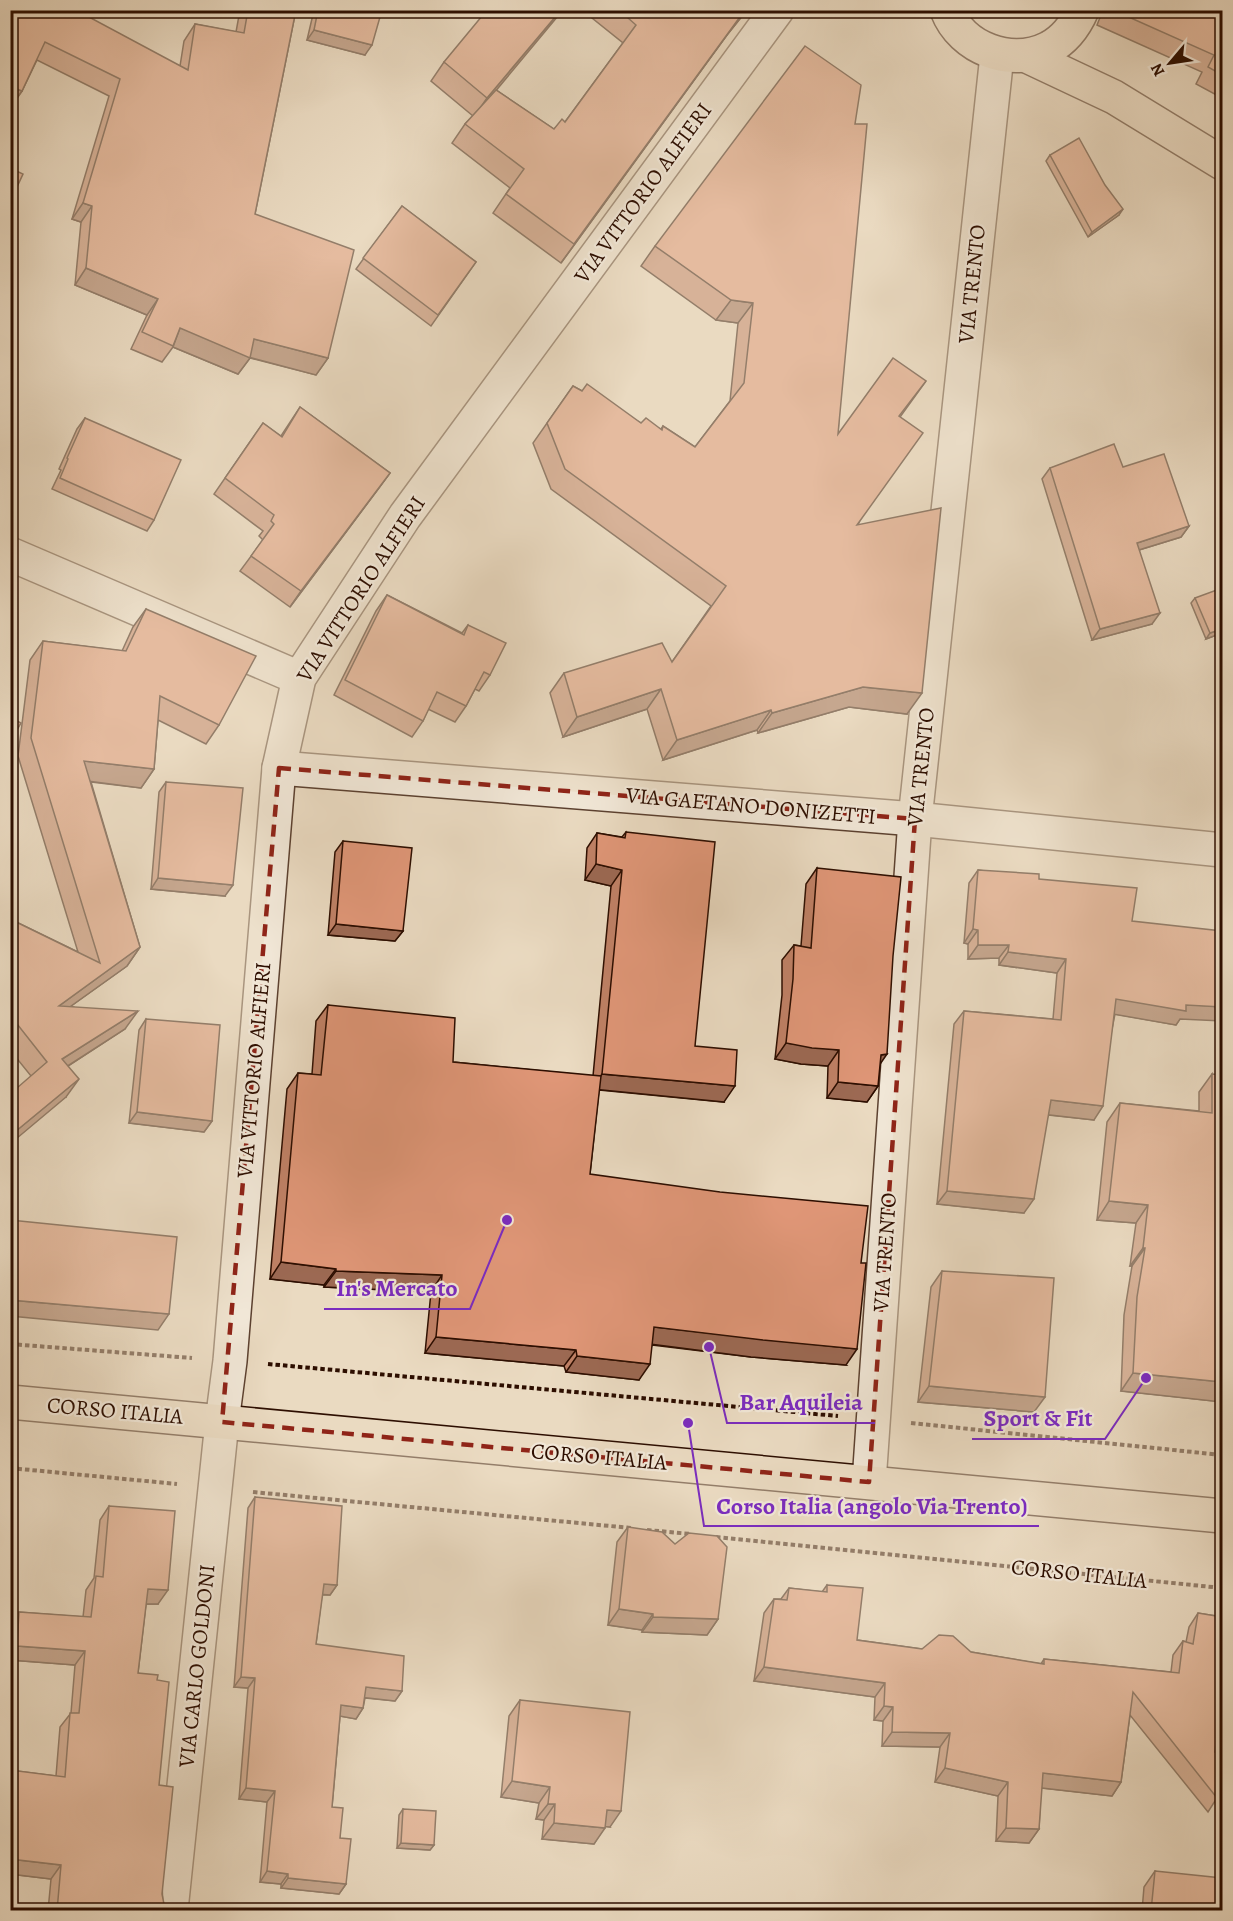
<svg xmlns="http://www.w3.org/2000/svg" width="1233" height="1921" font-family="Alegreya,serif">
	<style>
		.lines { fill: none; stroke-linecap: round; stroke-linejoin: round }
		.minor-casing { stroke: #5c4130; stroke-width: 36 }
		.major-casing { stroke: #2d0e00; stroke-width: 36 }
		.path { stroke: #2d0e00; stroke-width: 4; stroke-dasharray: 4.5 3; stroke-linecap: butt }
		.minor { stroke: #f1e7d7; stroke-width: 33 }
		.major { stroke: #eadac1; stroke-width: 33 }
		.wall { fill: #c08166; stroke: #2d0e00; stroke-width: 1.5 }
		.shaded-wall { fill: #9c6953; stroke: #2d0e00; stroke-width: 1.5 }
		.building { fill: #df9677; stroke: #2d0e00; stroke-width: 1.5 }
		.marked { fill: none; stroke: #8f2418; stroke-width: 4.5; stroke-dasharray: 12 8; stroke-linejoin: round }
		.labels { text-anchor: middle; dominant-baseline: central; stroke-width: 4.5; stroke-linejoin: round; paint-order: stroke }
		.street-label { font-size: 22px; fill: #2d0e00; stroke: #f1e7d7 }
		.leader { fill: none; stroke: #7b2cbf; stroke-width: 2 }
		.callout-dot { fill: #7b2cbf; stroke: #f1e7d7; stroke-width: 2 }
		.callout-label { font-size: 24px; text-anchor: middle; font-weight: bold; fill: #7b2cbf; stroke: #f1e7d7; stroke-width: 4.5; stroke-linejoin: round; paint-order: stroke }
	</style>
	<rect width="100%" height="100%" fill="#eadac1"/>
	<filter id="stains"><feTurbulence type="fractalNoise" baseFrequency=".00333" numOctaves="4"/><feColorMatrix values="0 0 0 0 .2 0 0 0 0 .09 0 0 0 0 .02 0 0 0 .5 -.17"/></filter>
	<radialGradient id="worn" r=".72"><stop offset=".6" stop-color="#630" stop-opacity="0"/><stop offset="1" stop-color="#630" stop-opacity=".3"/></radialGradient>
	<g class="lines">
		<!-- minor casing -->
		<g class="minor-casing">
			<g id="minor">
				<polyline points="10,554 299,678"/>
				<polyline points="279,768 915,819 1222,850"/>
				<polyline points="869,1482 915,819 997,55"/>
				<polyline points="171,1910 222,1422 230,1361 279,768 299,678 405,516 777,10"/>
			</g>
		</g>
		<!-- major casing -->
		<g class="major-casing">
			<g id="major">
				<path d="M947,10C962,49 1011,67 1049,48C1064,40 1075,26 1082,10"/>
				<polyline points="1027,56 1114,97 1222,163"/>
				<polyline points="10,1402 1222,1516"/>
			</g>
		</g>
		<!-- path -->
		<g class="path">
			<polyline points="10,1344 192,1358"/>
			<polyline points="268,1364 838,1416"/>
			<polyline points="911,1423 1222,1455"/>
			<polyline points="10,1468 177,1484"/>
			<polyline points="253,1492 631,1528"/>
			<polyline points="647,1530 691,1534"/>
			<polyline points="716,1537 1222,1588"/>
		</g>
		<!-- minor -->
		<use href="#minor" class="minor"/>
		<!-- major -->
		<use href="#major" class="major"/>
	</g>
	<!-- wall -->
	<g class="wall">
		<polygon points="10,10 180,66 184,41 195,24 236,32 240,10 296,10 255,214 328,358 316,375 250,358 238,374 173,347 162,362 131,349 147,315 75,285 81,222 72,219 109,96 37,60 22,91 11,107"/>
		<polygon points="314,10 382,10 365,55 307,40"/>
		<polygon points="582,10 747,10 727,35 561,263 493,213 510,188 452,143 465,124 473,116 431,81 444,62 496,90 554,129 565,122 623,43"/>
		<polygon points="1103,10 1222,10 1222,98 1196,84 1202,72 1097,25"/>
		<polygon points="855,124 838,434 926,381 900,417 858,525 907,714 849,707 758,733 757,730 663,760 647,709 563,737 550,693 564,673 672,662 711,606 551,489 533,443 573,386 641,423 661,429 663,426 695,447 730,401 738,323 716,320 641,266 655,246"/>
		<polygon points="1050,155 1119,215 1088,237 1046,161"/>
		<polygon points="402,206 476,262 431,326 356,269"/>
		<polygon points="300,407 390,473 290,607 240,571 263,540 259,536 263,531 214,494 263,423 281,436"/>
		<polygon points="85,418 154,520 147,531 52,489 61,470 59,469 77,429"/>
		<polygon points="1123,467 1189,526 1181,537 1139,550 1152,624 1092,640 1042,479 1050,468"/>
		<polygon points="387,595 462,633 468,625 490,675 479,691 475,689 466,706 455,722 428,709 423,721 412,737 334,695 376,611"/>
		<polygon points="1195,598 1222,633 1206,639 1191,603"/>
		<polygon points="146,609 219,725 206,744 158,720 154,769 141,788 91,782 140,947 127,966 71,1006 125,1029 68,1066 66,1097 31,1076 10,1050 10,919 78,952 18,756 30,660 43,641 122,651 133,627"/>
		<polygon points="166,782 225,896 151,889 159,792"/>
		<polygon points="626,832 695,1046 724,1102 599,1090 590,1174 846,1365 751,1357 652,1345 639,1380 566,1372 564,1366 425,1353 431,1292 324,1287 324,1285 270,1279 287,1089 298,1073 312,1074 316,1021 328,1005 453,1062 593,1076 611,886 585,880 587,848 597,833 622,837"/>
		<polygon points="343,841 403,931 395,941 328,935 335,852"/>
		<polygon points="817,868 880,1064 878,1086 867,1102 827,1098 828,1066 801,1064 775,1059 782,995 782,960 794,945 801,946 806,884"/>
		<polygon points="978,870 1039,879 1132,921 1180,1019 1176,1025 1115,1014 1094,1120 1048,1115 1024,1213 937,1204 954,1024 964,1011 1053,1019 1057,973 999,965 999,958 968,959 968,944 964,943 969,883"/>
		<polygon points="146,1019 212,1121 204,1132 129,1123 139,1030"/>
		<polygon points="1212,1074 1222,1402 1121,1391 1124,1315 1132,1266 1130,1266 1136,1223 1097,1220 1107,1122 1120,1103 1199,1111 1199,1092"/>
		<polygon points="942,1271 1034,1412 918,1402 931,1287"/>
		<polygon points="255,1497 337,1585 330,1595 322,1595 316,1644 402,1691 395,1701 365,1698 363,1708 356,1719 340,1716 332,1807 340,1838 346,1884 339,1894 281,1888 281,1884 260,1882 267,1802 239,1799 248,1688 234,1687 248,1508"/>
		<polygon points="109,1506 158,1604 146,1604 138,1673 157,1680 159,1785 163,1911 48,1911 51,1879 10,1874 10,1770 56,1776 60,1727 71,1713 75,1665 10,1660 10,1624 19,1612 83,1617 86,1590 94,1578 100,1520"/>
		<polygon points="628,1527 718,1619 707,1635 642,1632 642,1630 608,1625 617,1542"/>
		<polygon points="827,1585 857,1640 922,1649 971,1652 1041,1664 1044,1659 1171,1672 1173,1655 1183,1641 1186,1642 1189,1627 1198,1613 1222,1617 1222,1706 1221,1706 1215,1752 1222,1790 1208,1812 1130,1715 1121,1782 1112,1796 1041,1788 1039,1829 1029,1843 996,1841 998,1796 935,1782 940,1747 882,1746 883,1721 874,1720 875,1697 754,1681 764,1613 774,1599 781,1599 789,1588 822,1592"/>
		<polygon points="520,1700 610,1827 605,1826 594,1844 542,1839 544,1820 536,1819 539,1803 501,1797 509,1716"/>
		<polygon points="403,1809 434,1845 430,1850 397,1848 399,1815"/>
		<polygon points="1155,1871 1222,1911 1142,1911 1144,1887"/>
	</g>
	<!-- shaded-wall -->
	<g class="shaded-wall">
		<polygon points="561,10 563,10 474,117 487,98"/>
		<polygon points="745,10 747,10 727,35 561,263"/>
		<polygon points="314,30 372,45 365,55 307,40"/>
		<polygon points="14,88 22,91 10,107 10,92"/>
		<polygon points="83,203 92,206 81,222 72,219"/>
		<polygon points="1123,209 1119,215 1088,237 1092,232"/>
		<polygon points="86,268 158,299 147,315 75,285"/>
		<polygon points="731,300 753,303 738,323 716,320"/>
		<polygon points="180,328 254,339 328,358 316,375 248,357 250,358 238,374 173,347"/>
		<polygon points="390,473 379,488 290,607 301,591"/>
		<polygon points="1189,526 1181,537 1129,553 1137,543"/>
		<polygon points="1160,613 1152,624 1092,640 1100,629"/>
		<polygon points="1222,629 1222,633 1206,639 1210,633"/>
		<polygon points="863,687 922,693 907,714 849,707 758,733 772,713"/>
		<polygon points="661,689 647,709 563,737 577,717"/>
		<polygon points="771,710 757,730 663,760 677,740"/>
		<polygon points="84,761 154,769 141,788 72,779"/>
		<polygon points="596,864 622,870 611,886 585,880"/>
		<polygon points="158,878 233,885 225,896 151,889"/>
		<polygon points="336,924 403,931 395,941 328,935"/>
		<polygon points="973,929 978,930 968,944 964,943"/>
		<polygon points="978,945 1009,945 999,958 968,959"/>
		<polygon points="140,947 127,966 46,1024 59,1006"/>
		<polygon points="1008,952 1066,959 1057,973 999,965"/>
		<polygon points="1116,999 1222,1007 1222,1021 1180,1019 1176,1025 1107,1013"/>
		<polygon points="138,1011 125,1029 49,1078 62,1059"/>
		<polygon points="786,1043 839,1050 828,1066 801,1064 775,1059"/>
		<polygon points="887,1054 876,1070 881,1055"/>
		<polygon points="602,1074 735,1086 724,1102 592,1089"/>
		<polygon points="79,1079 66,1097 10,1144 10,1136"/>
		<polygon points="838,1082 878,1086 867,1102 827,1098"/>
		<polygon points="1051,1100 1103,1106 1094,1120 1041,1114"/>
		<polygon points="137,1112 212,1121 204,1132 129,1123"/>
		<polygon points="947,1191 1034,1199 1024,1213 937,1204"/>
		<polygon points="1109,1201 1148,1205 1136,1223 1097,1220"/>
		<polygon points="1143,1248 1145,1248 1132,1266 1130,1266"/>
		<polygon points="281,1262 336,1269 324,1285 270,1279"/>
		<polygon points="336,1271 442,1275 431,1292 324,1287"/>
		<polygon points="10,1300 169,1314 158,1330 10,1316"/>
		<polygon points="654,1327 857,1349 846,1365 751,1357 642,1343"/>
		<polygon points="436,1337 576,1350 564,1366 425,1353"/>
		<polygon points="577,1356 650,1364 639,1380 566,1372"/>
		<polygon points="1133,1373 1222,1382 1222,1402 1121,1391"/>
		<polygon points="929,1386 1045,1397 1034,1412 918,1402"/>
		<polygon points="324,1584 337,1585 330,1595 317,1594"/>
		<polygon points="148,1589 168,1590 158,1604 138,1604"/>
		<polygon points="619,1609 653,1614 642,1630 608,1625"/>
		<polygon points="653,1617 718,1619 707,1635 642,1632"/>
		<polygon points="17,1646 85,1651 75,1665 10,1660 10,1655"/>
		<polygon points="764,1667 885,1683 875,1697 754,1681"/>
		<polygon points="241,1677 255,1678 248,1688 234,1687"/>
		<polygon points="366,1687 402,1691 395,1701 359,1697"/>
		<polygon points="341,1705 363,1708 356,1719 334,1715"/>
		<polygon points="884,1706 893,1707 883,1721 874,1720"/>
		<polygon points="892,1732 950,1733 940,1747 882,1746"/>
		<polygon points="945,1768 1008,1782 998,1796 935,1782"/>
		<polygon points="1043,1773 1121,1782 1112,1796 1033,1787"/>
		<polygon points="512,1781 550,1787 539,1803 501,1797"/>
		<polygon points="246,1788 275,1791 267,1802 239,1799"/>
		<polygon points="548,1804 555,1804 544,1820 536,1819"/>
		<polygon points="607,1810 621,1811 610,1827 596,1826"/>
		<polygon points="554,1823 605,1828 594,1844 542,1839"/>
		<polygon points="1006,1828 1039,1829 1029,1843 996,1841"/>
		<polygon points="401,1843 434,1845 430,1850 397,1848"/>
		<polygon points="10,1859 61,1865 51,1879 10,1874"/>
		<polygon points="267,1871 288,1874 281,1884 260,1882"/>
		<polygon points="288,1878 346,1884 339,1894 281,1888"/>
	</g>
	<!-- building -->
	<g class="building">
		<polygon points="10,10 76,10 188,70 195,24 244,33 248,10 296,10 255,214 354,250 328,358 254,339 250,358 180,328 173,346 142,332 158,299 86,268 92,206 83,203 120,79 45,42 22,91 14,88 10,95"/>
		<polygon points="318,10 382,10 372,45 314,30"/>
		<polygon points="487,10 561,10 487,98 444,62"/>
		<polygon points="619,10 745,10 574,244 506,194 524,169 465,124 496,90 554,129 562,119 565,122 636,25"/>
		<polygon points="1113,10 1222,10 1222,75 1208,67 1214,55"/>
		<polygon points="805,46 861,85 855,124 867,124 838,434 893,358 926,381 899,416 923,433 857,525 941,508 922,693 863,687 772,713 771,710 677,740 661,689 577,717 564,673 662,643 672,662 726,586 565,469 547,423 573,386 582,391 587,384 641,423 646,418 662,430 663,426 695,447 744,383 753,303 731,300 655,246"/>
		<polygon points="1079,138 1105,185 1123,209 1092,232 1050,155"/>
		<polygon points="10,168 23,174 10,202"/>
		<polygon points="402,206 476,262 438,315 363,258"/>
		<polygon points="300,407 390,473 301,591 251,556 274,524 271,521 274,515 225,478 263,423 282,437"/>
		<polygon points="85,418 181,460 154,520 60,478 68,459 67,458"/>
		<polygon points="1114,444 1123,467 1164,454 1189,526 1137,543 1160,613 1100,629 1050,468"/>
		<polygon points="1222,588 1222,629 1210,633 1195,598"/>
		<polygon points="387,595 464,635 468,625 506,643 490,675 484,672 466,706 437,692 423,721 345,680"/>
		<polygon points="146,609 256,656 219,725 160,696 154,769 84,761 140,947 59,1006 138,1011 62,1059 79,1079 10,1136 10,1094 47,1062 10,1015 10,919 100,963 31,738 43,641 126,651"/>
		<polygon points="10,717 21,723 10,742"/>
		<polygon points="166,782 243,788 233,885 158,878"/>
		<polygon points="626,832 715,842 695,1046 737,1050 735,1086 602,1074 622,870 596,864 597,833 625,838"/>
		<polygon points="343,841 412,848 403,931 336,924"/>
		<polygon points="817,868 901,877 893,956 887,1054 881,1055 878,1086 838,1082 839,1050 812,1048 786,1043 793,979 794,945 811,948"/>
		<polygon points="978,870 1039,874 1039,879 1137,888 1132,921 1222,931 1222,1007 1186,1005 1186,1011 1116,999 1103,1106 1051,1100 1034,1199 947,1191 964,1011 1061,1020 1066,959 1008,952 1009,945 978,945 978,930 973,929"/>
		<polygon points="328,1005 455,1018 453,1062 601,1076 590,1174 720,1192 868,1206 861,1263 866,1263 857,1349 763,1340 654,1327 650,1364 577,1356 576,1350 436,1337 442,1275 336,1271 336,1269 281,1262 298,1073 321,1075"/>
		<polygon points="146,1019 220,1025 212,1121 137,1112"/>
		<polygon points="1212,1074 1222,1075 1222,1382 1133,1373 1137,1297 1145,1248 1143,1248 1148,1205 1109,1201 1120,1103 1212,1113"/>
		<polygon points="10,1220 177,1237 169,1314 10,1300"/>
		<polygon points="942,1271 1054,1278 1045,1397 929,1386"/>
		<polygon points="255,1497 342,1506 337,1585 324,1584 316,1644 404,1656 402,1691 366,1687 363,1708 341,1705 332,1807 343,1808 340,1838 351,1839 346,1884 288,1878 288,1874 267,1871 275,1791 246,1788 255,1678 241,1677"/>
		<polygon points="109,1506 175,1511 168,1590 148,1589 138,1673 158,1675 157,1680 169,1682 159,1785 173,1787 162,1894 164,1904 163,1911 57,1911 61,1865 10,1859 10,1770 65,1777 70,1713 79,1713 85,1651 17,1646 19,1612 91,1617 96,1576 103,1577"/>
		<polygon points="628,1527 662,1532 675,1544 689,1533 717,1536 727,1547 718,1619 653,1617 653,1614 619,1609"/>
		<polygon points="827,1585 863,1588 857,1640 922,1649 939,1635 953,1636 971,1652 1044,1664 1044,1659 1179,1673 1183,1641 1193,1644 1198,1613 1222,1617 1222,1694 1215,1752 1222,1752 1222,1790 1217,1798 1133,1692 1121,1782 1043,1773 1039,1829 1006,1828 1008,1782 945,1768 950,1733 892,1732 893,1707 884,1706 885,1683 764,1667 774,1599 787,1600 789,1588 827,1592"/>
		<polygon points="520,1700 630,1712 621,1811 607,1810 605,1828 554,1823 555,1804 548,1804 550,1787 512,1781"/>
		<polygon points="403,1809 436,1811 434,1845 401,1843"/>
		<polygon points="1155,1871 1222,1878 1222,1911 1151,1911"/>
	</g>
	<!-- marked area -->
	<path d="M0 0H1233V1921H0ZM279,768L915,819L869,1482L222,1422Z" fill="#eadac1" fill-opacity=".55" fill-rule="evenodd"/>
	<path class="marked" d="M279,768L915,819L869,1482L222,1422Z"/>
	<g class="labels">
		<!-- street labels -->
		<g class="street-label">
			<text transform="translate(643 193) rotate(-54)">VIA VITTORIO ALFIERI</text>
			<text transform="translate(972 284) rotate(-84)">VIA TRENTO</text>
			<text transform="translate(361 589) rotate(-57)">VIA VITTORIO ALFIERI</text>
			<text transform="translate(921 767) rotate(-84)">VIA TRENTO</text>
			<text transform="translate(751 806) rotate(5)">VIA GAETANO DONIZETTI</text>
			<text transform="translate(254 1070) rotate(-85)">VIA VITTORIO ALFIERI</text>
			<text transform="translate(885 1252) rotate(-86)">VIA TRENTO</text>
			<text transform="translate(115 1411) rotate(5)">CORSO ITALIA</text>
			<text transform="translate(599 1457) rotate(5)">CORSO ITALIA</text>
			<text transform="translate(1079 1574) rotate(6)">CORSO ITALIA</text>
			<text transform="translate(197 1666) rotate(-84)">VIA CARLO GOLDONI</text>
		</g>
	</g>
	<!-- callouts -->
	<path class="leader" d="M507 1220L470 1309H324M709 1347L727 1423H875M1146 1378L1105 1439H972M688 1423L704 1526H1039"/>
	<g class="callout-dot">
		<circle cx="507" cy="1220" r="6"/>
		<circle cx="709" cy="1347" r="6"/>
		<circle cx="1146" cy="1378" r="6"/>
		<circle cx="688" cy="1423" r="6"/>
	</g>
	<g class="callout-label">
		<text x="397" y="1296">In's Mercato</text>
		<text x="801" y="1410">Bar Aquileia</text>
		<text x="1038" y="1426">Sport &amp; Fit</text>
		<text x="872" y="1514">Corso Italia (angolo Via Trento)</text>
	</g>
	<!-- margin -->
	<rect width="1233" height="1921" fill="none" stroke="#eadac1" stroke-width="36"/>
	<rect x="12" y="12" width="1209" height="1897" fill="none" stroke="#2d0e00" stroke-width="3"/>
	<rect x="18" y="18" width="1197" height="1885" fill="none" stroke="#2d0e00" stroke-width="1.5"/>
	<!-- north arrow -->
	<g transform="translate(1170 63) rotate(241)" stroke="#f1e7d7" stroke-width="4.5" paint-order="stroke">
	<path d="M0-4.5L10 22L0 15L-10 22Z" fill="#2d0e00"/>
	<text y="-9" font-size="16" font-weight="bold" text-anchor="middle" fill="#2d0e00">N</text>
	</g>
	<rect width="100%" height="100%" filter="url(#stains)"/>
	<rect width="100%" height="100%" fill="url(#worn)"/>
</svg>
